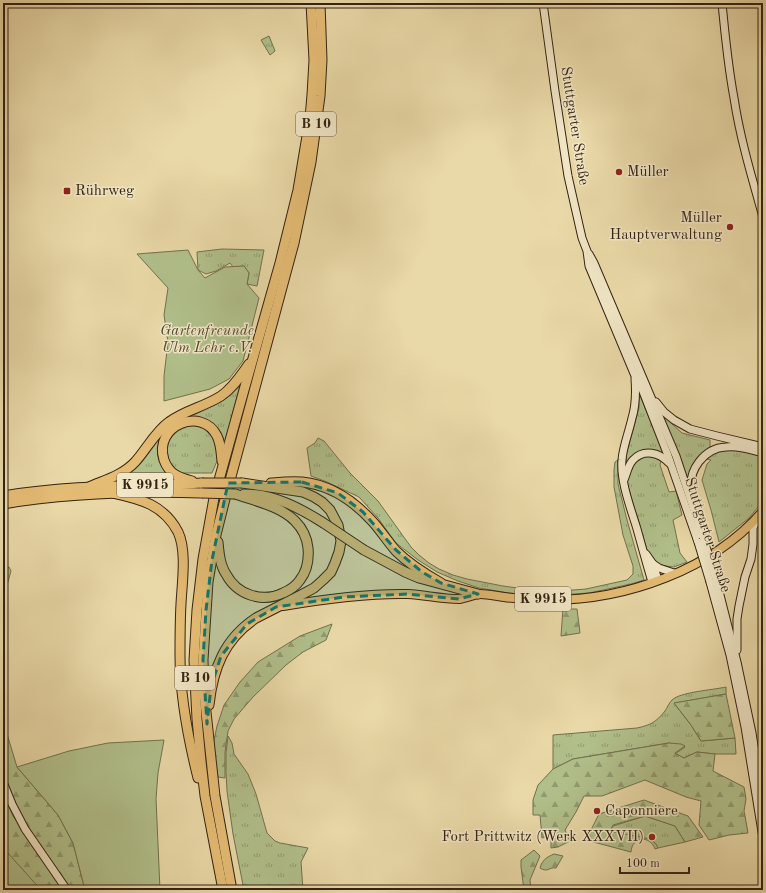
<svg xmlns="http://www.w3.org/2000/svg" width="766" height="893" font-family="'Old Standard TT',serif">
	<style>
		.grass { fill: url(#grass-tufts); stroke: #72714e }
		.forest { fill: url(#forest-firs); stroke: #72714e }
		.garden { fill: #b1c08b; stroke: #72714e }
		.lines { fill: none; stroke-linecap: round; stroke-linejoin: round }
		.secondary-casing { stroke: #321; stroke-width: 9 }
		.primary-casing { stroke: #321; stroke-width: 10 }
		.highway-casing { stroke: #321; stroke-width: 11 }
		.secondary { stroke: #f1e6c6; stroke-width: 7 }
		.primary { stroke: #e5bc74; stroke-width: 8 }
		.highway { stroke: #e5bc74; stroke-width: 9 }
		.secondary-bridge-casing { stroke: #321; stroke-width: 9; stroke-linecap: butt }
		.highway-bridge-casing { stroke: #321; stroke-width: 11; stroke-linecap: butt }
		.secondary-bridge { stroke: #f1e6c6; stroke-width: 7 }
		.highway-bridge { stroke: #e5bc74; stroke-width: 9 }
		.marked { fill: #0f766e; fill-opacity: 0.2; stroke: #0f766e; stroke-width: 3; stroke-dasharray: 8 5; stroke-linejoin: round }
		.poi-dot { fill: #8f2418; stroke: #f1e6c6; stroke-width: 1.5 }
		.labels { text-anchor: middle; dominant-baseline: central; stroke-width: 3; stroke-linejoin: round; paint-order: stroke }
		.shield { fill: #f1e6c6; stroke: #6c5d47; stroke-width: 1 }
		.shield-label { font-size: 14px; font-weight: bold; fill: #321 }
		.street-label { font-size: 15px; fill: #321; stroke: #f1e6c6 }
		.poi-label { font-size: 15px; fill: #321; stroke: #f1e6c6; text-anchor: start }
		.park-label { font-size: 15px; font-style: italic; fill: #524a30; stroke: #f1e6c6 }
	</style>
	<defs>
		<pattern id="grass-tufts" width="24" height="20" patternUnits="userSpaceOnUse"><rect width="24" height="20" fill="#b1c08b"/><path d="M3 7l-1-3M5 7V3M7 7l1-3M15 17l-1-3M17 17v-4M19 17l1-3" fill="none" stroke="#919c70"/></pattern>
		<pattern id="forest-firs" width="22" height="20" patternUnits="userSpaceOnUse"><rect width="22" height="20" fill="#b1c08b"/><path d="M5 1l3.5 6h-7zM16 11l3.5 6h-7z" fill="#919c70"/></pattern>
	</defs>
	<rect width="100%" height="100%" fill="#ead9a8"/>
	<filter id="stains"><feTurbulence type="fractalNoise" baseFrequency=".005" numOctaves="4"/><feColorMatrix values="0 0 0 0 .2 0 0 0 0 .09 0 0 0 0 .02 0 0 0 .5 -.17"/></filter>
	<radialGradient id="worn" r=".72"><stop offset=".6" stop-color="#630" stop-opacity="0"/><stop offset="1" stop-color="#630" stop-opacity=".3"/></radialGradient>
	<!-- grass -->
	<g class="grass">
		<polygon points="269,36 275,51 270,55 261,40"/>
		<polygon points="222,249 264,250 257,286 247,284 249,273 244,266 233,267 230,263 216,271 206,274 198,270 197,252"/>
		<polygon points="240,386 225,442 212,473 129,473 137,465 165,429 187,415 231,394"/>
		<polygon points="639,393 663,452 660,465 669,492 676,491 682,515 673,520 680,553 687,562 674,567 658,565 648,553 627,483 626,456 639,408"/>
		<polygon points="661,414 682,433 710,440 710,447 733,449 763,456 763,501 749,518 719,542 711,510 702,480 707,464 711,460 706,459 688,479"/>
		<polygon points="318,438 324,441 350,473 378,501 411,547 419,555 429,563 439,569 453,575 467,579 503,586 547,592 586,589 627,580 633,574 633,566 623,535 614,487 614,470 615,462 618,460 618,484 627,520 644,580 631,584 589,593 541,596 509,593 479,588 458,581 437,572 418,560 396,543 378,518 359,497 327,482 311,476 307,448 315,443"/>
		<path d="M726,687V694L675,703L677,707L691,725L701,741L735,738L736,754H715L697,752L684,758L675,754L685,747L669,743L573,759L553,769V735L637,728C651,725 656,722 665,711C667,708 669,703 672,700C680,692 713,690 726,687Z"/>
		<polygon points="228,736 232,743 234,754 248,774 256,794 267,833 275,841 280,843 308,848 301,862 303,890 244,890 233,834 227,791 226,772 226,753"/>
		<polygon points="645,816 675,826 685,842 658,848 653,841 610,831 613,826"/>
	</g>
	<!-- forest -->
	<g class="forest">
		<polygon points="5,567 9,567 11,571 4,596 3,609 3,572"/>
		<polygon points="563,608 564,609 577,609 580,633 561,636"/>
		<polygon points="332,624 326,640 303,652 286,665 253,697 234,719 228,731 225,752 225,778 218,777 213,745 217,726 224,705 240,682 258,662 300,636"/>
		<polygon points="726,694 735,738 701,741 691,725 674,703"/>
		<polygon points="3,718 4,724 17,767 58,815 73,843 84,886 86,890 72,890 35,839 17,807 3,776"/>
		<polygon points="669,743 681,744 685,746 675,753 684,758 697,752 715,754 713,771 744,787 746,799 744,811 745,816 748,833 729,835 709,840 699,825 701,801 686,797 645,780 602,796 584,796 576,812 565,830 570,841 558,847 551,848 551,836 542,838 540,815 533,815 533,800 538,785 553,769 573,759"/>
		<polygon points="3,793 13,816 64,890 3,890"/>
		<path d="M644,800L688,816L703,837L685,842L675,826L645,816L613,825L610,831L650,839L656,844L658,848L655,849C650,835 632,836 631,852L586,840L599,814Z"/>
		<polygon points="534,850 540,856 530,880 531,890 524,890 521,867 521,860"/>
		<path d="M554,854L563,856L556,868C548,867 548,873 540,868C542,860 547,857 554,854Z"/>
	</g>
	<!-- garden -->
	<g class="garden">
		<polygon points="188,250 198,270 205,278 225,267 244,266 249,273 247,284 259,298 243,361 229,379 210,389 164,401 164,376 168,342 164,315 168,288 137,254"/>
		<polygon points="164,740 158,773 156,799 160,890 86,890 84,886 73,843 58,815 17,767 69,751 108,743"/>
		<polygon points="3,851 7,852 41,890 3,890"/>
	</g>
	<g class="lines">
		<!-- secondary casing -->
		<g class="secondary-casing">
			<g id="secondary">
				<polyline points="543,3 555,91 568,176 582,238 587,251 589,266 635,376 642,389 667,453 698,542"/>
				<path d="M722,3C725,35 728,66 734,98C740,138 752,178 763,217"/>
				<polyline points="589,254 594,263 676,456 703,537"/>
				<path d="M635,379C636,392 636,405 632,418C629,432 623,446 622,460C620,481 631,509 637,529C642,547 647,565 652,582"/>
				<polyline points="656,402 664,412 674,420 690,429 717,436 763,447"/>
				<path d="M624,480C627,473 628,465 633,460C644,448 660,453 669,463"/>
				<path d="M692,492C687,471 704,448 726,447C739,445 751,450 763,453"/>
				<polyline points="646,554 653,564 658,580"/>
				<polyline points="653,564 659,568 674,573"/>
				<polyline points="716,579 737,662 752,733 763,803"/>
				<polyline points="710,582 730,655 745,727 763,838"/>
				<polyline points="737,650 737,619 739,606 745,577 751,559 753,544 753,528 757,519"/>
				<polyline points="3,782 12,804 25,829 67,890"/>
			</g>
		</g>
		<!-- primary casing -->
		<g class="primary-casing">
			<path id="primary" d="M283,606C324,599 366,593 408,594C425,595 442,599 459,599C466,598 475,594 480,594C488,594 496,596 504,597C519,599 534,600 550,600C626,600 712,570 763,511"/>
		</g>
		<!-- highway casing -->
		<g class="highway-casing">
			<g id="highway">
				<path d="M192,481C179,478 169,474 164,460C153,425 202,406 217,436C221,444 221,452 222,461"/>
				<path d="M271,483C282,482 292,481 302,482C332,485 354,501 373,522C381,531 388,542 396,551C409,564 425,574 441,583"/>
				<path d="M89,487C105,480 123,475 135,462C146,450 155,432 169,422C185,410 204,407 221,396C233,388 241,375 249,364"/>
				<path d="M113,493C141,499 164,505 178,532C187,551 182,583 181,604C180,621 180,638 180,656C180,697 188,738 198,778"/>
				<path d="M244,494C273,494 298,507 322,522"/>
				<path d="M3,496C69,485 135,486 202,483"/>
				<path d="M3,504C69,493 136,491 202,493"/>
				<path d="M218,542C219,553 220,565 226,574C237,595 262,603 283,593C290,590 296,586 300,580C307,571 309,559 308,548C307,538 302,528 295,521C280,506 255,501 235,494"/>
				<polyline points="364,550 405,572 419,578 478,594"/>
				<path d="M209,705C213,669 224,639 256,618L301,595L314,588L323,580L331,572L335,563L339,552L341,541L338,525L330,510L322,502L314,497L303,492L242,483"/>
				<polyline points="223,890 205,796 201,761 197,719 194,660 197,610 203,559 214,498 244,390 280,263 298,190 310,118 312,95 314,60 311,3"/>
				<polyline points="232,890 215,796 204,693 203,660 208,582 216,535 225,499 294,243 311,162 320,96 322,60 320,3"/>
			</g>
		</g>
		<!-- secondary -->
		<use href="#secondary" class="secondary"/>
		<!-- primary -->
		<use href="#primary" class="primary"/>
		<!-- highway -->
		<use href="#highway" class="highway"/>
		<!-- secondary-bridge casing -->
		<g class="secondary-bridge-casing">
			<g id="secondary-bridge">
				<polyline points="703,537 716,579"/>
				<polyline points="698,542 710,582"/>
			</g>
		</g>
		<!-- highway-bridge casing -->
		<g class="highway-bridge-casing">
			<g id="highway-bridge">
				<polyline points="202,483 242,483"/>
				<polyline points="202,493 235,494"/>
				<polyline points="322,522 364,550"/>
			</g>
		</g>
		<!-- secondary-bridge -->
		<use href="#secondary-bridge" class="secondary-bridge"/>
		<!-- highway-bridge -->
		<use href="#highway-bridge" class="highway-bridge"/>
	</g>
	<!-- marked area -->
	<path class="marked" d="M302,482L338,493L363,512L396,550L422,572L441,583L478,594L459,599L407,594L344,597L276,607L247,624L221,656L211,687L207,724L203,660L206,610L212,560L228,483Z"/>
	<!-- markers -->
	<g class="poi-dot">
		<circle cx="619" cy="172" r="4"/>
		<rect x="63" y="187" width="8" height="8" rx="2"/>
		<circle cx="730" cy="227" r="4"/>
		<circle cx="597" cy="811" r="4"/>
		<circle cx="652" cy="837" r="4"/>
	</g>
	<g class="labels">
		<!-- shield labels -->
		<g class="shield">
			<rect x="296" y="112" width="40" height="24" rx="3"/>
			<rect x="117" y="473" width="56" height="24" rx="3"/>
			<rect x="515" y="587" width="56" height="24" rx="3"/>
			<rect x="175" y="666" width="40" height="24" rx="3"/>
		</g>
		<g class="shield-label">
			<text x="316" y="124">B 10</text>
			<text x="145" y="485">K 9915</text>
			<text x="543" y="599">K 9915</text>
			<text x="195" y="678">B 10</text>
		</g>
		<!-- street labels -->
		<g class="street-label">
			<text transform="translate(574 126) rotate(81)">Stuttgarter Straße</text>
			<text transform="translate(707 535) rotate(72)">Stuttgarter Straße</text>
		</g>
		<!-- poi labels -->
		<g class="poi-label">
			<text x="627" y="172">Müller</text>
			<text x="75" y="191">Rührweg</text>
			<text x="722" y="218" text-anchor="end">Müller<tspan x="722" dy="17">Hauptverwaltung</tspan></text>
			<text x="605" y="811">Caponniere</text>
			<text x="644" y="837" text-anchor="end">Fort Prittwitz (Werk XXXVII)</text>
		</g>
		<!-- park labels -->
		<g class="park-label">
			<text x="207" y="331">Gartenfreunde<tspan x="207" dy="17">Ulm Lehr e.V.</tspan></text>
		</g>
	</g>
	<!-- margin -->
	<rect width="766" height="893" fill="none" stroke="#ead9a8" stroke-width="16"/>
	<rect x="4" y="4" width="758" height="885" fill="none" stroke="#321" stroke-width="2"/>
	<rect x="8" y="8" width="750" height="877" fill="none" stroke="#321"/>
	<!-- scale -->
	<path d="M620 867v6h69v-6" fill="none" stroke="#332211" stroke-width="2"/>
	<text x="626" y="867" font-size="12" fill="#332211" stroke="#f1e6c6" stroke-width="3" paint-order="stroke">100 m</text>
	<rect width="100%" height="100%" filter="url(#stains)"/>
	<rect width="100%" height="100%" fill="url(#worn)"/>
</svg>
